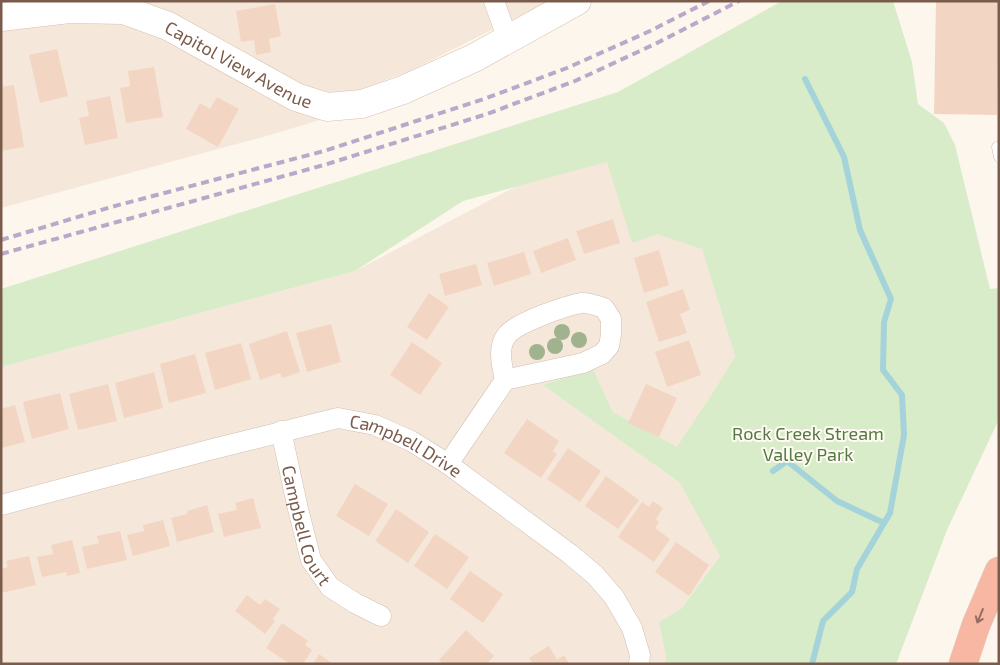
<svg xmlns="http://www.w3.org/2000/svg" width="1000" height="665" font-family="'Exo 2',sans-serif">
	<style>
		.residential { fill: #f5e8da }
		.green { fill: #d8ecc9 }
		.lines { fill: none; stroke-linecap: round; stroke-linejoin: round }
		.stream { stroke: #a5d3da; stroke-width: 6 }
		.building { fill: #f3d5c3 }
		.service-casing { stroke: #d1beb0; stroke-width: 11 }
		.minor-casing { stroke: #d1beb0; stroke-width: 21 }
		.secondary-casing { stroke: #d6c0b0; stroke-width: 29 }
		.motorway-casing { stroke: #dad1cd; stroke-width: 29 }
		.service { stroke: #fff; stroke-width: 10 }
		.minor { stroke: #fff; stroke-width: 20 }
		.secondary { stroke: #fff; stroke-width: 28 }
		.motorway { stroke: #f7b7a3; stroke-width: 28 }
		.rail { stroke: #b9a8c9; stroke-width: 4; stroke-dasharray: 8 5; stroke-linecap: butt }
		.tree { fill: #a0b28e }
		.oneway { stroke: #936e5e }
		.labels { text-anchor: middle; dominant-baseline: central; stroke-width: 4; stroke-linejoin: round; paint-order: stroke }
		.street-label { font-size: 18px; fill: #7a5c4d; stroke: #fffaf3 }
		.park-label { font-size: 18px; fill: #537a41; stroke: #fffaf3 }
	</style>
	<rect width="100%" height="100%" fill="#fdf6ec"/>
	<!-- residential -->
	<g class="residential">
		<polygon points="22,1 549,1 410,71 362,89 320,120 270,135 1,208 1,4"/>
		<polygon points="600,142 694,221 735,356 680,449 613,412 593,369 544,385 741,527 682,608 659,622 666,657 665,664 1,664 1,367 355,271"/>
	</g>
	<!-- green -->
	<polygon class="green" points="782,1 893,1 912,62 918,104 944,123 955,145 990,289 999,288 999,419 947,530 896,664 665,664 666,657 659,622 682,608 720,556 680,483 543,385 593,369 613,412 677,447 714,391 735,356 702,249 657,234 632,243 607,162 463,201 355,271 1,367 1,289 618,92"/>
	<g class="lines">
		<!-- stream -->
		<g class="stream">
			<polyline points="805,79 844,157 860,230 891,299 884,322 883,370 902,395 904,435 890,513 857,569 852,592 823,621 812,664"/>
			<polyline points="773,471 787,461 837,501 884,523"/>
		</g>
	</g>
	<!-- building -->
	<g class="building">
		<polygon points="936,1 999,1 997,115 934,114"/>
		<polygon points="275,4 281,36 269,39 271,52 256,55 254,40 241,42 236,11"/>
		<polygon points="57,49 68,96 40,103 29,55"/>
		<polygon points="154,67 163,117 126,123 120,88 130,86 128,71"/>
		<polygon points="14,85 24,147 1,151 1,87"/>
		<polygon points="110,96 118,138 85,145 79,118 89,116 86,101"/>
		<polygon points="217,97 239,109 218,147 186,129 200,103 210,109"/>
		<polygon points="613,219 620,243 584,254 576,231"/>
		<polygon points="568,238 576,260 541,273 533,251"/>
		<polygon points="659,250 669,285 644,293 634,258"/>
		<polygon points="524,252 531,274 494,286 487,263"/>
		<polygon points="476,264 482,285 445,296 439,274"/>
		<polygon points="683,289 690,310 680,314 687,333 659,342 646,302"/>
		<polygon points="429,293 449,307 427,340 407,327"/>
		<polygon points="331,324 341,362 307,372 296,333"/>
		<polygon points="287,331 300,372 282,378 280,373 260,380 249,344"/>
		<polygon points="689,340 701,375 667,387 655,352"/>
		<polygon points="412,342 442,363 420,395 390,375"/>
		<polygon points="241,343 251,379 215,390 205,353"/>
		<polygon points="195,354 206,393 169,403 160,364"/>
		<polygon points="154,372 163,408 124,418 115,383"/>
		<polygon points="108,384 117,421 78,430 69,394"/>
		<polygon points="646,384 677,398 659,437 628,423"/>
		<polygon points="60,393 69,429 32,439 23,402"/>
		<polygon points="15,405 25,442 1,448 1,409"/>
		<polygon points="527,419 559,441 553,451 557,454 541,478 504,453"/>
		<polygon points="568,448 601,471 580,502 547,479"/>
		<polygon points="606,476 639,500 618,529 585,506"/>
		<polygon points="355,484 388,504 369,536 336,516"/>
		<polygon points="253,498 261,528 224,537 218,514 237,510 235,503"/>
		<polygon points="653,501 663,508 656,519 659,522 655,528 670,539 654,562 618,537 642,502 649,507"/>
		<polygon points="207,505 214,532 177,542 171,518 187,514 187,511"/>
		<polygon points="396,509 429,532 408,563 375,541"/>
		<polygon points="163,520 170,546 133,556 127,535 144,531 143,525"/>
		<polygon points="120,531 127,560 87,569 82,547 99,543 97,536"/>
		<polygon points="435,534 469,557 447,589 414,566"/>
		<polygon points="72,540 80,573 67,576 66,572 42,577 37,557 53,554 51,545"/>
		<polygon points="676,542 709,565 689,596 655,572"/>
		<polygon points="29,556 36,585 1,593 1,569 8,567 6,561"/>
		<polygon points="470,571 503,594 483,623 450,599"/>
		<polygon points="247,595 260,605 265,599 280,609 273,619 275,621 265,634 235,611"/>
		<polygon points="282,623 308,641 305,645 312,650 303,664 290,664 266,648"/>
		<polygon points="466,630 494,656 487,664 443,664 439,660"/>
		<polygon points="549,646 557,660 564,655 569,664 533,664 529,658"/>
		<polygon points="319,654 333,664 313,664"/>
	</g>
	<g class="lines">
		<!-- service casing -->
		<g class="service-casing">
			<polyline id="service" points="999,147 997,147 999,157"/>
		</g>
		<!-- minor casing -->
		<g class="minor-casing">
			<g id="minor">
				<polyline points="494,1 508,40"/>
				<path id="s1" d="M281,431L298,509L311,560L330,587L355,603L381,616"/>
				<path d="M448,464L505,380L583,363L602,354L609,346L611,335V319L604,308C597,306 588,302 581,303C565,306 516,323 507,335C497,347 502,366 505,380"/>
				<path id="s2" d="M1,505L213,449L338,418L375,425L411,441L448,464L570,554L595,575L614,597L632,628L640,655L639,664"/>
			</g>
		</g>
		<!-- secondary casing -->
		<g class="secondary-casing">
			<g id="secondary">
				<path id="s3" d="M1,17L69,9L124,10L168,26L296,97L327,107L362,104L403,90L474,58L577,1"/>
			</g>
		</g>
		<!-- motorway casing -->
		<g class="motorway-casing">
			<polyline id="motorway" points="963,664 976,625 999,571"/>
		</g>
		<!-- service -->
		<use href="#service" class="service"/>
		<!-- minor -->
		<use href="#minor" class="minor"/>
		<!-- secondary -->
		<use href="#secondary" class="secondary"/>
		<!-- motorway -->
		<use href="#motorway" class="motorway"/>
		<!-- rail -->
		<g class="rail">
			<polyline points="1,240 111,207 324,151 484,99 567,68 650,31 709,1"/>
			<polyline points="1,254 324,165 487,114 575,81 655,44 739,1"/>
		</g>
	</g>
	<!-- trees -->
	<g class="tree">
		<circle cx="562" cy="332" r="8"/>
		<circle cx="579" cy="340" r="8"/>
		<circle cx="555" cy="346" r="8"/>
		<circle cx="537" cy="352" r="8"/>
	</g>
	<!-- one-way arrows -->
	<defs><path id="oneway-shaft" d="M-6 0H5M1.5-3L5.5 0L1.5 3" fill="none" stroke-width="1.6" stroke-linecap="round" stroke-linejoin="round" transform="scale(1.25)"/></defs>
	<use class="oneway" href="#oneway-shaft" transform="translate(980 616) rotate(112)"/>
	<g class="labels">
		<!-- street labels -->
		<g class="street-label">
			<text stroke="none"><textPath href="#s3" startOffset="251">Capitol View Avenue</textPath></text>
			<text stroke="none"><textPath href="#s2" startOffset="422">Campbell Drive</textPath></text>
			<text stroke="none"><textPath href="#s1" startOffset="98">Campbell Court</textPath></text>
		</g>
		<!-- park labels -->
		<g class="park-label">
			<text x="808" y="433">Rock Creek Stream<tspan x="808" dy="21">Valley Park</tspan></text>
		</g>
	</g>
	<!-- border -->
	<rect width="1000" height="665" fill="none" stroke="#7a5c4d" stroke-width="5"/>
</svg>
